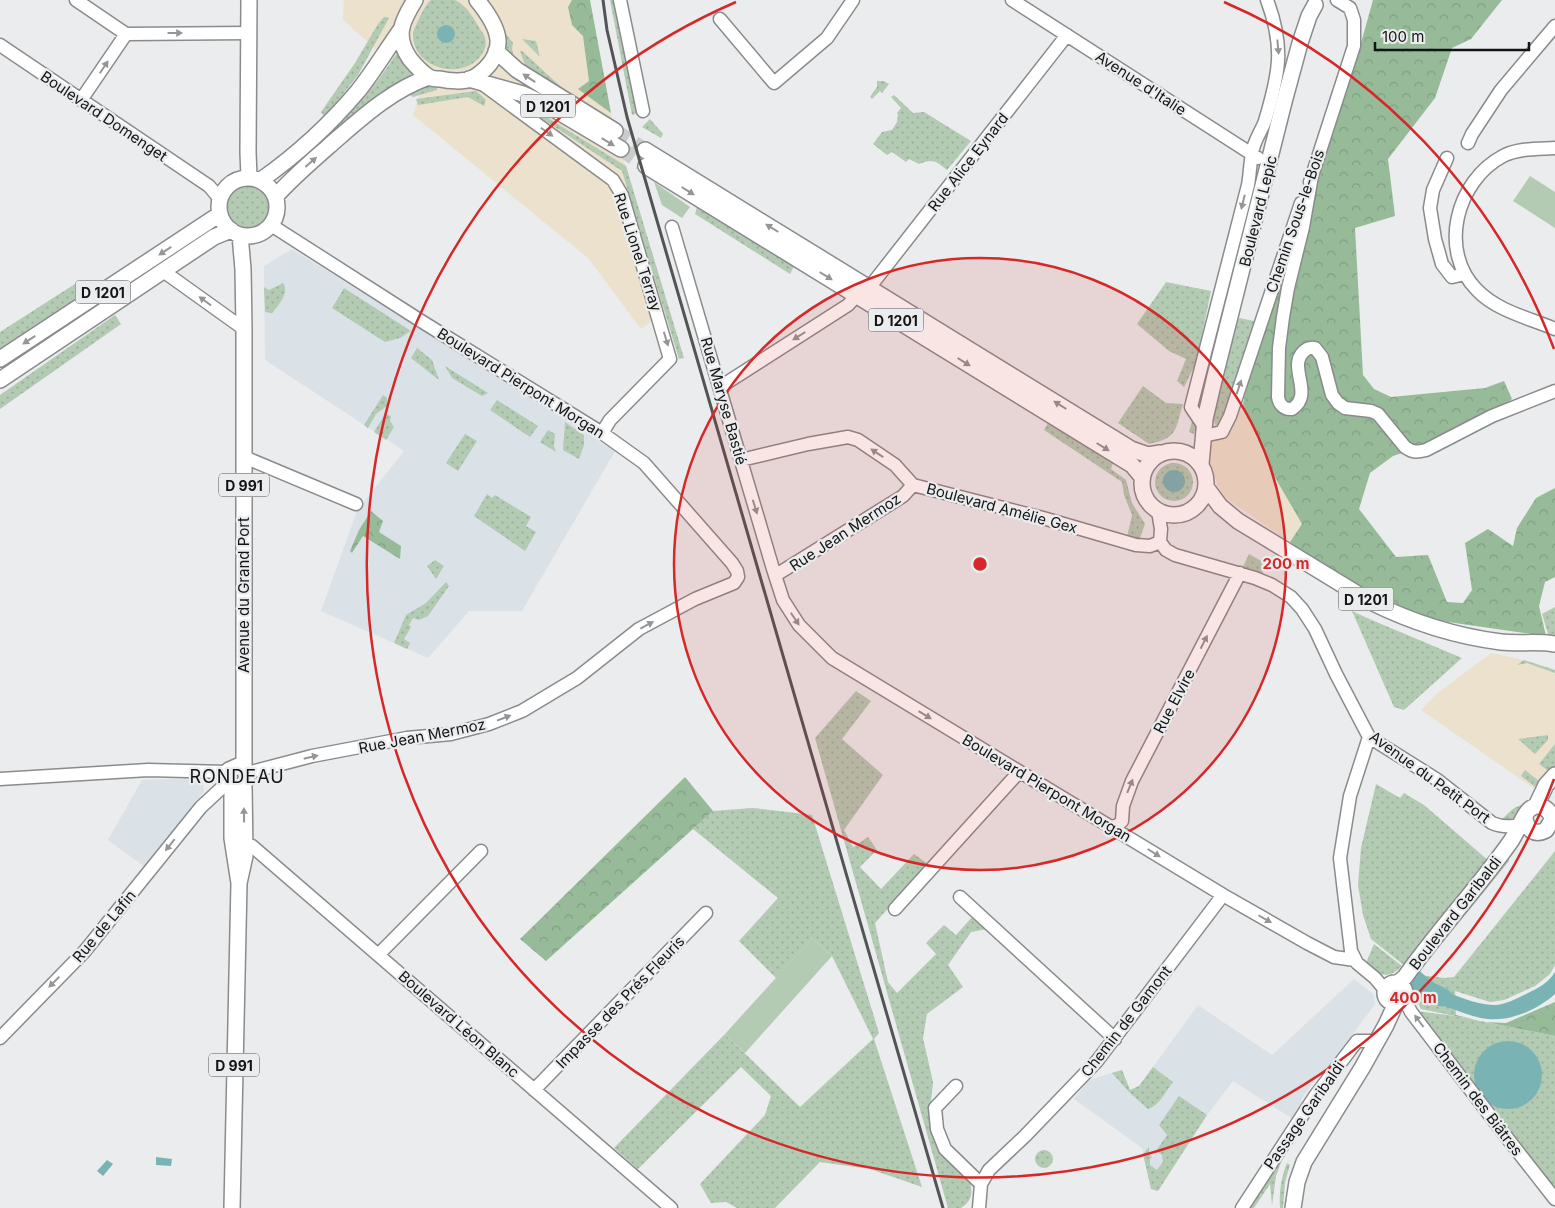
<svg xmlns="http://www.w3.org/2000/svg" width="1555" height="1208" font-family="Inter,sans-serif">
<defs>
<pattern id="grass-dots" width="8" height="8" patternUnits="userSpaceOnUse" patternTransform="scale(1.25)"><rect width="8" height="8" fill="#b3cab3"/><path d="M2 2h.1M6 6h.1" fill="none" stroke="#99ad99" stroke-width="1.8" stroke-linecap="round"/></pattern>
<pattern id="forest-crowns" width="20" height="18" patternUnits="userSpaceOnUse" patternTransform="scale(1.25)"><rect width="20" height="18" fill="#97ba99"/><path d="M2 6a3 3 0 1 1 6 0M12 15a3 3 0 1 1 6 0" fill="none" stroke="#819f83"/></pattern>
</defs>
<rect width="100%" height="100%" fill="#eaeced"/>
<!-- commercial -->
<path fill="#ebe1cc" d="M344,0h245l14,86 63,225 -25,18 -53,-71 -175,-143 8,-26 -78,-69z
M1243,404l30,70 30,51 -13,17 -69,-47 -15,-44z
M1491,653l29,6 35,12v98l-19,21 -115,-80 17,-17z"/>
<!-- built -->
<path fill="#dae2e8" d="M292,249l323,202 -93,160h-53l-41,47 -107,-47 36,-100 47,-60 -139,-91 -1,-94z
M202,778l2,13 -59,76 -37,-27 34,-60z
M1354,979l19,15 2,10 -54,73 -5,1 -15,22 1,5 -9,14 -60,-38 -35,46 -40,64 -7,-2 -9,-41 -68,-49 15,-19 33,-10 8,20 9,-4 59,-81 74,50z"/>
<!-- grass -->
<path fill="url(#grass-dots)" d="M431,0h24c13,6 20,21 27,32 5,7 5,15 0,22 -18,28 -70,15 -69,-20 1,-7 5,-12 7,-18 4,-6 6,-12 11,-16z
M610,0h7l23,113 -8,2z
M384,17l5,1 -31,57 -33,42 -4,-5 34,-49 23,-39z
M502,29l11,14 -1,6 2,10 -7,-10z
M522,39l14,2 4,16z
M520,51h2l50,46 -1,1 -46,-33z
M397,53l12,18 5,4 -87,64 -1,-1c27,-26 50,-53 71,-85z
M877,81h7l5,3 -7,9 -2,-2 -8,8 -2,-2 7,-10z
M423,86l14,2v2l-24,7 -5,-3z
M476,91l10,9 -2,6 -16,-9 -50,8 -2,-6z
M894,95l19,18 11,-1 47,29 -24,29c-11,-9 -14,-12 -28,-6l-10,-5 -3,3 -14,-10 -5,3 -14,-11 9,-12 10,-2 5,-8 1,-7 -1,-2 4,-5 -10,-11z
M523,106l7,1 96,59 58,192 -5,1 -57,-188z
M650,119l13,15 -2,4 -19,-11z
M227 207a21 21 0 1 1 42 0a21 21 0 1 1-42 0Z
M698,204l97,60 -5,10 -95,-60z
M78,282l18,8 -96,64v-22z
M1166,282l45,9 -15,72 -12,24 -7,-6 9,-22 -17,-8 -32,-27z
M283,283c7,10 -5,22 -11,30l-7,-1 -1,-25 5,3z
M344,288l67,43 -11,7 -15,4 -53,-34z
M115,315l6,9 -121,85v-14z
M1239,318l15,3 -33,100 -5,5 -3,-6 6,-29z
M1216,337l4,1 -26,96 -5,-2z
M417,348l15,12 7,20 -28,-22z
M445,366l43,27 -6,3 -30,-18z
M1143,386l23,17 17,1c-8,26 -5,34 -34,40l-31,-21z
M383,395l4,3v8l-11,8 -8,14 -4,-3z
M497,400l41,26 -8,11 -40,-27z
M385,414l6,2 -1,5 4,6 -8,13 -12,-8z
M1049,421l64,42 -2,6 15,11 6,23 13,21 -6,17 -12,-4 5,-22 -8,-20 -2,-13 -78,-52z
M565,422l19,13v10l-5,14 -16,-9z
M548,430l7,4 -1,12 2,6 -16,-10z
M465,434l12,7 -19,30 -12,-8z
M1155 482a19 19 0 1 1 38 0a19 19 0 1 1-38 0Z
M487,494l5,4 3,-3 36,22 -5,9 10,6 -11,19 -51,-35z
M1249,554l14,8 -2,4 4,3 -3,4 -19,-6z
M435,560l9,6 -8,13 -9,-13z
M446,582l3,4 -21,30 -9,4 -6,-2 -4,7 2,2 -7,12 6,4 -3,6 -13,-6 12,-28 20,-12z
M1555,607v31l-6,-1 -7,-23z
M1352,611l15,7 95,40 -58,52 -10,-3z
M1524,660l31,10v3l-28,-10 -10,2z
M856,691l15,10 -29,38 41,36 -39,55 9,17 15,-10 9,13 -17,17 21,22 33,-35 14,10 -53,59 13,59 9,11 39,-39 -10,-11 18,-18 12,10 17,-19 14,13 -16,3 -23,33 15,22 -36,27 -4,24 10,44 -3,28 39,69c4,13 4,21 -8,29h-13l-133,-470z
M1548,735v5l-13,14 -17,-15z
M1555,744v24l-4,5 -12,-9z
M1525,770l14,11 -4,6 -14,-11z
M1376,784l24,14 4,-5 20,12 65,56 -84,105 -34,-27 -8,-24 -5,-30 3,-37z
M1526,803c-7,9 -11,20 -23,15l11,-10z
M753,808l59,7 67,218 -5,6 48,148 -52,-18 -50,-7 -45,46h-38l-11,-6 -15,1 -11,-19 65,-69 6,-19 -30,-29 -103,102 -24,-21 111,-114 75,73 73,-68 -41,-83 -20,-18 -36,40 -37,-37 39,-43 -85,-69 20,-18z
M1555,851v114l-5,9 -15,12 -31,14 -14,2 -35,-11 1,24 -35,-6 -7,-14 -1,-14 5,-6 27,3 9,-1z
M1509,859v2l-78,96h-2z
M1374,944l28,22c-14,14 -24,10 -36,-3z
M1416,1011l39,5 100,20v158z
M1153,1067l20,15c-7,9 -14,24 -25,27l-19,-17 -17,-19 10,-3 8,20 9,-4z
M1179,1096l28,19 -49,76 -7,-2 -8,-35 6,-7v7l3,3 -2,2v6l7,5 6,-8 -1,-7 -6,-4 11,-16 -8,-10z
M1035 1159a9 9 0 1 1 18 0a9 9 0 1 1-18 0Z
M1280,1155l3,2 -7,19 -4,29 -2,-21 -16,24h-7z
M1287,1163l3,2 -5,17 -2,26h-3c-1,-16 1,-30 7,-45z"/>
<!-- forest -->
<path fill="url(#forest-crowns)" d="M572,0h18l21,113 -33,-24 11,-8 -6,-45 -11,-11 -4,-18z
M1373,0h129l-31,39 -19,9 -17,50 -47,61 7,57 -40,12 8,147 11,14 17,8 94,-9 19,-7 8,18 -23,19 -53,24 -43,14 -23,17 -11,36 37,48 32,-2 19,47 16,1 9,-13 -7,-47 23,-14 25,17 4,-18 19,-30 19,-10v89l-10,5 -6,24 7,30 -112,-16 -49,-18 -49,-24 -46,-36 12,-18 -29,-50 -30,-70 10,-50 62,-164 41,-129z
M371,511l12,10 -4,11 22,14 -1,13 -37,-23 -11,17 -2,-2 9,-21z
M685,777l28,34 -167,150 -26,-22z
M1555,1002v34l-134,-27 35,6 28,7 22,1z"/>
<!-- garden -->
<path fill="#b3cab3" d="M1530,176l25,16v36l-42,-27z
M654,182l36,25 -8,11 -20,-13z
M812,938l20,18 -87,97 -20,-19z"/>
<!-- water -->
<path fill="#79b3b4" d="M437 34a9 9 0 1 1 18 0a9 9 0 1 1-18 0Z
M1163 481a11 11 0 1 1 22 0a11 11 0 1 1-22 0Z
M1555,972v22c-18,16 -43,27 -67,25 -13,-1 -26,-7 -38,-11 -11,-4 -25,-9 -35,-16l8,-12c19,10 52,26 73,25 11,-1 22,-7 32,-12 11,-5 21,-11 27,-21z
M1474 1075a34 34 0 1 1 68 0a34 34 0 1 1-68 0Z
M156,1157l16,2 -1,7 -15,-1z
M107,1160l6,4 -10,12 -6,-5z"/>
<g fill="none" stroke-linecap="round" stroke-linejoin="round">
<!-- river -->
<path stroke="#79b3b4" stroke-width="19" d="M1412,977l15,13 15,7"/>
<!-- major-tunnel -->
<path stroke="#cacccc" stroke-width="15" stroke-dasharray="15 8" stroke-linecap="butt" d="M615,131l30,19
M621,149l25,17"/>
<!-- minor casing -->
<g stroke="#8a8b8c" stroke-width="15">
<path id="minor" d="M76,0l50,34 123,-1
M620,0l23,111
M1012,0l246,158
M720,19l54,64 53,-45 26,-38
M0,45l209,141 11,13
M481,83l132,97 9,15 48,164 -60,61 -8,13
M81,100l45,-66
M1468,143l4,-9 29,-44 54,-64
M1555,148c-17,1 -37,0 -52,8 -47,25 -65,95 -26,134 20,21 52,28 78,39
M1447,158l-14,32 -3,18 5,31 7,25 10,13 13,-3
M1312,176l-9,51 -15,61 -5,29 -4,31 -1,49c1,7 6,13 14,12 17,-11 6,-28 6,-44 0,-10 8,-19 17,-17l7,9 10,38 6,8 7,5 26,3 7,3 27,33c8,6 13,5 21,3l66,-34 63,-25
M1310,182l44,-136v-26l-4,-12 -13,-8
M672,227l101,342 10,31 16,25 33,33 391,237 84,48 27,14 21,3
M163,271l81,58
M869,288l198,-253
M720,387l128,-82 9,-10
M1203,425l-12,-18 57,-222c2,-11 2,-21 4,-31 1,-12 9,-22 13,-33 14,-47 20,-73 2,-121
M1203,436l19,-4 8,-16 71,-213
M244,457l112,47
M741,460l67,-16 40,-7 10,3 37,25 18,20 130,33 93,27 14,1 10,-4
M1158,511l3,18 -1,13
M1160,542l6,8 9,5 80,23 17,7 19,12 11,12 13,20 21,45 33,63 67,42 56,44c9,4 19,4 29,2
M776,575l127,-79 10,-11
M1369,737l-19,59 -10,62 11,93 6,12 18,15 10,12
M247,773l65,-17 95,-18 44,-4 38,-10 33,-13 55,-33 62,-49 56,-30 39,-16 4,-6 -1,-6 -5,-8 -88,-100 -42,-30 -181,-112 -150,-96
M0,779l148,-9 79,2
M1111,827l7,-2 4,-4 1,-15 9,-25 108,-208
M244,846h8l419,362
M960,897l155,142
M895,909l124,-137
M378,955l103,-104
M1404,998l7,14 97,127 47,60
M0,1038l84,-86 117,-145 27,-25
M956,1086l-21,22 2,21 8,20 36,35
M534,1090l172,-177
M979,1208l2,-24 8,-14 36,-34 72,-75 126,-166
M1242,1208l73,-112 42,-55h20"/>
</g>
<!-- major casing -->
<g stroke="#8a8b8c" stroke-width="18">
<path id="major" d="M249,0l-1,152 1,25
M415,0c-13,21 -21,36 -5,59 5,6 12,14 19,18 3,2 8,2 11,2 9,2 23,3 31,0 14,-7 28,-22 27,-39 -1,-14 -12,-29 -21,-40
M496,51l21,19 98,61
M469,79l54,15 24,11 74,44
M645,150l486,299 17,6 12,-2
M646,166l486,299 10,12
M219 207a29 29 0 1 1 58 0a29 29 0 1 1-58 0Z
M261,180c34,-24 70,-57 97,-89 16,-20 29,-42 44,-63
M276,196c16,-18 35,-34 53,-50 30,-26 62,-56 100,-69
M240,235l3,34 1,60v440
M0,359l220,-145
M0,380l163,-109 51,-34 17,-7
M1142 483a32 32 0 1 1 64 0a32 32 0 1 1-64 0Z
M1201,464l4,-45 10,-43 69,-274 16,-59 9,-27 6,-11
M1206,487l14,19 18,15 131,80c42,21 85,35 132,41 18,2 36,-1 54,2
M1536,806l10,-21 9,-10
M1385 993a10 10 0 1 1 20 0a10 10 0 1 1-20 0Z
M1398,983l7,-6c33,-47 73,-89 106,-136 5,-7 14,-29 19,-32 10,-8 21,1 22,11l-6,10c-11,6 -20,0 -21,-13
M232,1208l7,-325 -7,-45v-52c-6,-4 -7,-10 -3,-16l9,-4 6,3 3,7 -3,9 1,71 -6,27
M1293,1208l4,-26 7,-20 58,-94 24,-43 10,-22"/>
</g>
<!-- minor -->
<use href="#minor" stroke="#fff" stroke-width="12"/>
<!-- major -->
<use href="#major" stroke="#fff" stroke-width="15"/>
<!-- rail -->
<path stroke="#535455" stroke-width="3" d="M603,0l4,30 20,87 316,1091"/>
</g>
<!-- one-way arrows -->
<defs><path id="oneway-solid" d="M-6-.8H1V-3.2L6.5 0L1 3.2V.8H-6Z" transform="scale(1.25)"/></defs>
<g fill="#959595">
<use href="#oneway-solid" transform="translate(175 33)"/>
<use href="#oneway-solid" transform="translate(1278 47) rotate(85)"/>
<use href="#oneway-solid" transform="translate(104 67) rotate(-56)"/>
<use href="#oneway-solid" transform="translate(529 78) rotate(-147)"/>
<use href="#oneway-solid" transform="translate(547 132) rotate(35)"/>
<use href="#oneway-solid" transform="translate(608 142) rotate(31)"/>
<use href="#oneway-solid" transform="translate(311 162) rotate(-41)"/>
<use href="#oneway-solid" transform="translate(688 191) rotate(32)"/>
<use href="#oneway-solid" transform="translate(1243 202) rotate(104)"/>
<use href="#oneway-solid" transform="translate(772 228) rotate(-148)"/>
<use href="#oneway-solid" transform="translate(165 251) rotate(147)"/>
<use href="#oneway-solid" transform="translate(826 276) rotate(32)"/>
<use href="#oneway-solid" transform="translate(205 301) rotate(-144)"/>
<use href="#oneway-solid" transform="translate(799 336) rotate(148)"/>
<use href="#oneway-solid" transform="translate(666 339) rotate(73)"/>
<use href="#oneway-solid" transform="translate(29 340) rotate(147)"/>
<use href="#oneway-solid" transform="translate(964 362) rotate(32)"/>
<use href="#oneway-solid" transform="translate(1239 387) rotate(-72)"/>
<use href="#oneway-solid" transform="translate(1060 405) rotate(-148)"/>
<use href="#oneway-solid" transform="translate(1103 447) rotate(32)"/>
<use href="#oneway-solid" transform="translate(877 453) rotate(-147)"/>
<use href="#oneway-solid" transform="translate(755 507) rotate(73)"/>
<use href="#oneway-solid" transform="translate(795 619) rotate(56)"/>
<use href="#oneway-solid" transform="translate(647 625) rotate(-28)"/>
<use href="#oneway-solid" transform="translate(1204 642) rotate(-63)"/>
<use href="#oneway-solid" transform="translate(925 715) rotate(31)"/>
<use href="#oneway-solid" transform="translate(504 718) rotate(-21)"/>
<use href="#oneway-solid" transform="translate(311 757) rotate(-13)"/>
<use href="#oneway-solid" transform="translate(1130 786) rotate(-68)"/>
<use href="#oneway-solid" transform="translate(244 815) rotate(-91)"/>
<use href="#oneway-solid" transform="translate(170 845) rotate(129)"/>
<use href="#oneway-solid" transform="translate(1154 853) rotate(32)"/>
<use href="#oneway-solid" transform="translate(1265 919) rotate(30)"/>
<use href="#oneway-solid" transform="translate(54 982) rotate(135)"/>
<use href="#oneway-solid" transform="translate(1419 1021) rotate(-127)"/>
</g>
<!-- distance rings -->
<circle cx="980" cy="564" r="306" fill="#d62828" fill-opacity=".12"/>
<g fill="none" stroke="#d62828" stroke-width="2.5">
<circle cx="980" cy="564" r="306"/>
<path d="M1554 779A613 613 0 1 1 736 2M1224 2A613 613 0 0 1 1554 349"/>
</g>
<g text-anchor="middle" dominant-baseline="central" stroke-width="4.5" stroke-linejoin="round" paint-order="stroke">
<!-- shield labels -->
<g fill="#eaeced" stroke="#545555" stroke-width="1">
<rect x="520.5" y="94.5" width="55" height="23" rx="4"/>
<rect x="75.5" y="280.5" width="55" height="23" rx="4"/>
<rect x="868.5" y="308.5" width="55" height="23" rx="4"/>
<rect x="219" y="473.5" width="50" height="23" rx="4"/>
<rect x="1338.5" y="587.5" width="55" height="23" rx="4"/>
<rect x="209" y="1053.5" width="50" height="23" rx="4"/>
</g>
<g font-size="14" font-weight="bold" fill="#131414">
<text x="548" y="106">D 1201</text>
<text x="103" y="292">D 1201</text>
<text x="896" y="320">D 1201</text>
<text x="244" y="485">D 991</text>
<text x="1366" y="599">D 1201</text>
<text x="234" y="1065">D 991</text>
</g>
<!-- street labels -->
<g font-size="15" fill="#131414" stroke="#eaeced">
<text transform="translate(1141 83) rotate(33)">Avenue d'Italie</text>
<text transform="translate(104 116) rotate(34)">Boulevard Domenget</text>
<text transform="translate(968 162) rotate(-52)">Rue Alice Eynard</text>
<text transform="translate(1258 211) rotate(-76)">Boulevard Lepic</text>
<text transform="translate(1295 221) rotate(-71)">Chemin Sous-le-Bois</text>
<text transform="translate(638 252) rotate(72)">Rue Lionel Terray</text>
<text transform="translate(521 383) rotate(32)">Boulevard Pierpont Morgan</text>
<text transform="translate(724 401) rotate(74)">Rue Maryse Bastié</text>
<text transform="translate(1002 508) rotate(15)">Boulevard Amélie Gex</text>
<text transform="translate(845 532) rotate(-33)">Rue Jean Mermoz</text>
<text transform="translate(243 595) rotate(-90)">Avenue du Grand Port</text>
<text transform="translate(1174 701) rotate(-62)">Rue Elvire</text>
<text transform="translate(422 736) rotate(-11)">Rue Jean Mermoz</text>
<text transform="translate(1430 777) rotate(36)">Avenue du Petit Port</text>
<text transform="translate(1047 788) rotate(31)">Boulevard Pierpont Morgan</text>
<text transform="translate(1455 913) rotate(-52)">Boulevard Garibaldi</text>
<text transform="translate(104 926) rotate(-50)">Rue de Lafin</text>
<text transform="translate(620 1002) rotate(-46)">Impasse des Prés Fleuris</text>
<text transform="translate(1126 1021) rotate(-52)">Chemin de Gamont</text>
<text transform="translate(459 1024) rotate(41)">Boulevard Léon Blanc</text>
<text transform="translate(1478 1099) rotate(53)">Chemin des Biâtres</text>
<text transform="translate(1304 1115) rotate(-55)">Passage Garibaldi</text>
</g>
<!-- quarter labels -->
<g font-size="18" letter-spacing="1" fill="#131414" stroke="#eaeced">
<text x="237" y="776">RONDEAU</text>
</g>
</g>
<circle cx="980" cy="564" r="8" fill="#d62828" stroke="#eaeced" stroke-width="2.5"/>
<g font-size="15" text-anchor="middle" font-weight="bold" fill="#d62828" stroke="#eaeced" stroke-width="4.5" stroke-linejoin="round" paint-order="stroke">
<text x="1286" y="569">200 m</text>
<text x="1413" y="1003">400 m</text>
</g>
<!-- scale -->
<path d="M1375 42v8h154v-8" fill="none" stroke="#131414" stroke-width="2.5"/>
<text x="1382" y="42" font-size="15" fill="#131414" stroke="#eaeced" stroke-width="4" paint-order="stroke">100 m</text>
</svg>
